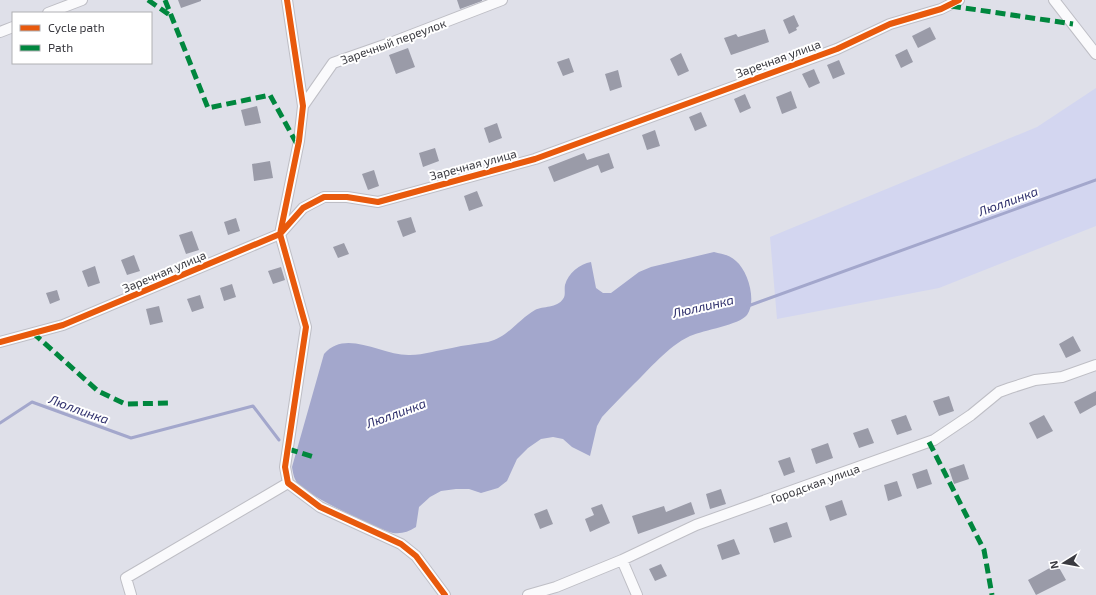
<svg xmlns="http://www.w3.org/2000/svg" width="1096" height="595" font-family="'Exo 2',sans-serif">
<rect width="100%" height="100%" fill="#dfe0e9"/>
<!-- green -->
<path fill="#d3d6f0" d="M1096,88v138l-157,62 -162,31 -7,-82 267,-110z"/>
<!-- water -->
<path fill="#a3a7cc" d="M714,252c8,2 16,3 22,9 12,10 21,40 11,54 -8,10 -43,15 -57,21 -23,11 -40,33 -58,50 -10,10 -20,20 -30,31l-5,9 -7,30 -18,-9 -9,-8 -10,-2 -12,2 -13,9 -11,11 -10,22 -9,7 -17,5 -12,-4h-13l-15,2 -11,6 -11,10 -3,20c-8,5 -14,7 -23,6 -14,-3 -83,-37 -93,-47 -6,-5 -7,-13 -8,-19l32,-113c22,-26 58,2 86,1 14,0 28,-5 42,-7 12,-3 24,-4 36,-6 19,-4 31,-23 47,-32 8,-4 22,-2 28,-11 3,-4 1,-9 2,-14 3,-12 15,-21 26,-23l5,26 7,5h8l28,-21 12,-5z"/>
<g fill="none" stroke-linecap="round" stroke-linejoin="round">
<!-- stream -->
<path stroke="#a3a7cc" stroke-width="3" d="M748,306l348,-126
M0,423l32,-21 99,36 122,-32 26,34"/>
</g>
<!-- building -->
<path fill="#9a9ba8" d="M178,0h23v1l-20,7z
M457,0h25v1l-22,8z
M794,15l5,11 -3,2 1,2 -8,4 -6,-14z
M930,27l6,12 -18,9 -6,-12z
M765,29l4,13 -38,13 -7,-17 12,-4 2,3z
M408,48l7,19 -19,7 -7,-19z
M907,49l6,13 -12,6 -6,-13z
M681,53l8,18 -11,5 -8,-17z
M569,58l5,14 -11,4 -6,-14z
M839,60l6,14 -12,5 -6,-14z
M814,69l6,14 -11,5 -7,-14z
M618,70l4,17 -12,4 -5,-17z
M791,91l6,17 -15,6 -6,-17z
M745,94l6,14 -11,5 -6,-14z
M257,106l4,17 -16,3 -4,-16z
M701,112l6,14 -12,5 -6,-14z
M497,123l5,15 -13,5 -5,-15z
M655,130l5,16 -13,4 -5,-15z
M435,148l4,13 -16,6 -4,-14z
M584,153l3,7 22,-7 5,15 -13,5 -3,-8 -44,17 -6,-15z
M270,161l3,17 -19,3 -2,-17z
M374,170l5,16 -11,4 -6,-16z
M477,191l6,15 -14,5 -5,-15z
M411,217l5,15 -13,5 -6,-16z
M236,218l4,13 -12,4 -4,-13z
M192,231l7,19 -13,4 -7,-19z
M344,243l5,11 -11,4 -5,-11z
M134,255l6,16 -13,4 -6,-15z
M95,266l5,17 -12,4 -6,-16z
M281,267l4,13 -12,4 -5,-13z
M232,284l4,13 -12,4 -4,-13z
M57,290l3,10 -10,4 -4,-11z
M200,295l4,13 -12,4 -5,-13z
M159,306l4,16 -13,3 -4,-16z
M1073,336l8,15 -15,7 -7,-14z
M1096,391v14l-16,9 -6,-12z
M949,396l5,15 -15,5 -6,-15z
M906,415l6,15 -15,5 -6,-15z
M1044,415l9,16 -16,8 -8,-16z
M868,428l6,15 -15,5 -6,-15z
M828,443l5,15 -17,6 -5,-15z
M790,457l5,15 -11,4 -6,-15z
M964,464l5,15 -15,5 -5,-15z
M927,469l5,15 -15,5 -5,-15z
M897,481l5,15 -14,5 -4,-16z
M721,489l5,15 -16,5 -4,-15z
M842,500l5,15 -17,6 -5,-15z
M691,502l4,12 -57,20 -6,-18 32,-10 2,6z
M602,504l8,19 -20,9 -5,-13 9,-4 -3,-7z
M547,509l6,15 -13,5 -6,-15z
M787,522l5,15 -18,6 -5,-15z
M734,539l6,15 -18,6 -5,-15z
M661,564l6,12 -12,5 -6,-12z
M1057,564l9,16 -30,15 -8,-15z"/>
<g fill="none" stroke-linecap="round" stroke-linejoin="round">
<!-- minor casing -->
<g stroke="#bebec5" stroke-width="12">
<path id="minor" d="M287,0l16,106 -4,35 -19,93 26,93 -21,140 3,16 32,24 81,37 15,12 29,39
M1054,0l42,54
M48,13l34,-13
M0,32l13,-5
M303,106l30,-43 60,-21 109,-42
M0,342l63,-17 217,-91 23,-26 21,-11h23l31,5 157,-43 302,-110 53,-25 51,-15 18,-9
M622,560l15,35
M131,595l-5,-17 162,-95
M528,595l28,-8 66,-27 74,-35 238,-85 37,-25 28,-23 11,-4 25,-8 27,-3 34,-12"/>
</g>
<!-- minor -->
<use href="#minor" stroke="#fafafc" stroke-width="10"/>
<!-- quiet -->
<path stroke="#00873e" stroke-width="5" stroke-dasharray="10 5" stroke-linecap="butt" d="M148,0l23,16
M165,0l43,108 62,-13 28,51
M951,6l122,18
M33,333l65,58 27,13 46,-1
M929,442l55,108 8,45
M288,449l26,8"/>
<!-- cycleway casing -->
<g stroke="#fff" stroke-width="8">
<path id="cycleway" d="M287,0l16,106 -4,35 -19,93 26,93 -21,140 3,16 32,24 81,37 15,12 29,39
M0,342l63,-17 217,-91 23,-26 21,-11h23l31,5 157,-43 302,-110 53,-25 51,-15 18,-9"/>
</g>
<!-- cycleway -->
<use href="#cycleway" stroke="#e8590c" stroke-width="6"/>
</g>
<g text-anchor="middle" dominant-baseline="central" stroke-width="4" stroke-linejoin="round" paint-order="stroke">
<!-- street labels -->
<g font-size="12" fill="#3a3a40" stroke="#fff">
<text transform="translate(393 41) rotate(-20)">Заречный переулок</text>
<text transform="translate(778 58) rotate(-20)">Заречная улица</text>
<text transform="translate(473 164) rotate(-15)">Заречная улица</text>
<text transform="translate(164 271) rotate(-23)">Заречная улица</text>
<text transform="translate(815 483) rotate(-20)">Городская улица</text>
</g>
<!-- water labels -->
<g font-size="13" font-style="italic" fill="#31326e" stroke="#fff">
<text transform="translate(1008 201) rotate(-20)">Люллинка</text>
<text transform="translate(703 306) rotate(-13)">Люллинка</text>
<text transform="translate(79 409) rotate(20)">Люллинка</text>
<text transform="translate(396 413) rotate(-20)">Люллинка</text>
</g>
</g>
<!-- legend -->
<rect x="12" y="12" width="140" height="52" fill="#ffffff" stroke="#b0b0b3"/>
<rect x="20" y="25" width="20" height="6" fill="#e8590c" stroke="#b0b0b3"/>
<text x="48" y="32" font-size="12" fill="#3a3a40">Cycle path</text>
<rect x="20" y="45" width="20" height="6" fill="#00873e" stroke="#b0b0b3"/>
<text x="48" y="52" font-size="12" fill="#3a3a40">Path</text>
<!-- north arrow -->
<g transform="translate(1064 563) rotate(259)" stroke="#ffffff" stroke-width="3" paint-order="stroke">
<path d="M0-3L7 15L0 10L-7 15Z" fill="#3a3a40"/>
<text y="-6" font-size="11" font-weight="bold" text-anchor="middle" fill="#3a3a40">N</text>
</g>
</svg>
